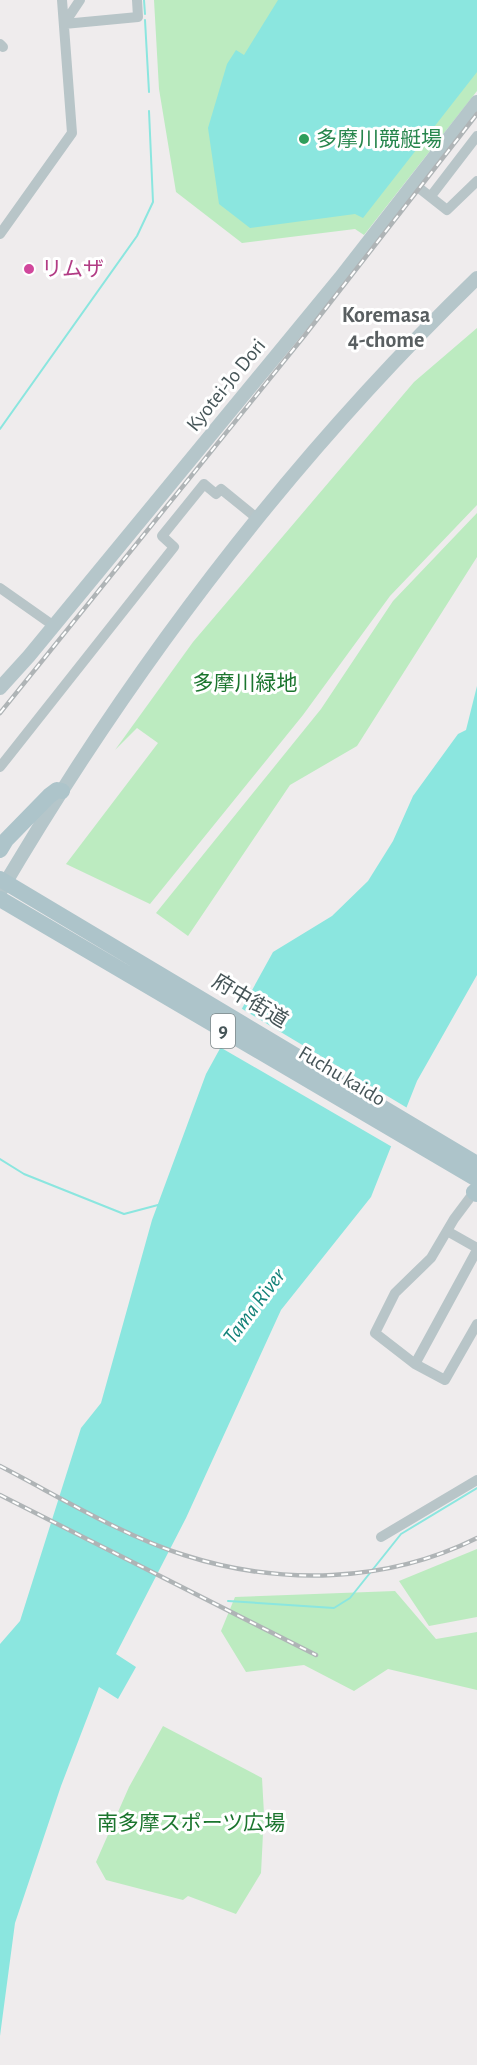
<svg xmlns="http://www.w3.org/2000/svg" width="477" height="2065" font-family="'Alegreya Sans','Noto Sans JP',sans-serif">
<rect width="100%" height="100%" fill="#efeced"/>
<!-- green -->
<path fill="#bcebc0" d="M154,0h323v91l-113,144 -9,-6 -113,14 -66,-51 -17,-103z
M477,328v177l-87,91 -87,119 -153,189 -84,-40 92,-121 -21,-15 -22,22 78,-108 221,-260z
M477,513v44l-120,189 -67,39 -102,151 -32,-23 165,-204 72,-108z
M477,1549v68l-48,9 -30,-45z
M395,1591l41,48 41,-7v58l-89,-21 -34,22 -50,-26 -58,7 -25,-41 14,-34z
M163,1726l99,52 2,36 -3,59 -25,41 -48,-18 -5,4 -77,-20 -10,-18 33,-75z"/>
<!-- water -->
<path fill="#8be6df" d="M278,0h199v72l-114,146 -8,-4 -105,14 -31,-24 -11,-76 19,-64 9,-14 8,5z
M477,686v289l-60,106 -46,116 -90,113 -95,208 -70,136 20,13 -18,32 -19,-12 -38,99 -46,137 -15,113v-392l20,-23 61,-193 20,-25 51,-183 54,-146 67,-122 59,-36 36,-35 25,-40 20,-45 45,-62 8,-4z"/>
<!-- pier -->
<path fill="#efeced" d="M239,1007l170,102 -7,17 -172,-102z
M228,1027l172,103 -6,18 -176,-102z"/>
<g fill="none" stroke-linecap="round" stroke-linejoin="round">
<!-- stream -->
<path stroke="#8be6df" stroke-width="2" d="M144,0l1,14
M145,20l4,72
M0,429l137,-193 16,-34 -4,-91
M0,1159l24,15 100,40 34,-9
M228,1601l106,7 16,-10 51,-64 76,-46"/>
<!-- street -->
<path stroke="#b8c5c8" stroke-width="10" d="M64,24l74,-7 -1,-17
M64,24l16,-24
M0,44l3,3
M414,184l33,26 30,-29
M431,196l46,-60
M0,234l72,-101 -10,-133
M0,588l54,38
M0,767l174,-220 -12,-11 42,-52 12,10 5,-5 37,30
M474,1188l-2,7 -18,24 -23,39 -36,35 -20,40 40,31 30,16 32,-56
M447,1231l30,17
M415,1364l62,-114
M381,1537l96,-57"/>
<!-- secondary -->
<path stroke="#b5c6ca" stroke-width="14" d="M0,688l29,-32 311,-378 137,-176
M0,892c131,-223 291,-434 477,-614"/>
<!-- primary -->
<path stroke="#adc4ca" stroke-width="16" d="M0,850l6,-10 43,-44 8,-6 5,1
M0,879l477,285
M0,899l477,280
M474,1192l3,2"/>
<!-- rail casing -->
<g stroke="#afb4b6" stroke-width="4.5">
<path id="rail" d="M0,713l305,-378 172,-221
M0,1466c58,30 123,70 184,89 96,31 203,28 293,-17
M0,1495l316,160"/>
</g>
<!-- rail -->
<use href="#rail" stroke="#fff" stroke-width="2" stroke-dasharray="7" stroke-linecap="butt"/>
</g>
<!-- markers -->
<circle fill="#2e9e5b" stroke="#fff" stroke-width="2" cx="304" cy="139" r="6"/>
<circle fill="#d1479c" stroke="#fff" stroke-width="2" cx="29" cy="269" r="6"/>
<g text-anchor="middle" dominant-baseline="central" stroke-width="6" stroke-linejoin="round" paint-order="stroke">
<!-- shield labels -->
<rect fill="#fff" stroke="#7e888a" stroke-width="1.5" x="211" y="1014" width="24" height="34" rx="4.5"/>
<g font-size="20" font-weight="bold" fill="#465558">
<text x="223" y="1031">9</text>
</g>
<!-- leisure labels -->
<g font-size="21" fill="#27864d" stroke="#fff" text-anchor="start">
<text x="316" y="139">多摩川競艇場</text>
</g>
<!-- hotel labels -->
<g font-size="21" fill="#b23c85" stroke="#fff" text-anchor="start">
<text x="41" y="269">リムザ</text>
</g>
<!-- street labels -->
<g font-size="21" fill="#465558" stroke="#fff">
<text transform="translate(226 385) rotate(-51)">Kyotei-Jo Dori</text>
<text transform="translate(250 1001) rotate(31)">府中街道</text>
<text transform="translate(342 1076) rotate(31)">Fuchu kaido</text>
</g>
<!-- park labels -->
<g font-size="21" fill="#1b752e" stroke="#fff">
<text x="245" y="683">多摩川緑地</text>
<text x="191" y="1823">南多摩スポーツ広場</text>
</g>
<!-- neighbourhood labels -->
<g font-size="22" font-weight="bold" fill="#595f61" stroke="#fff">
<text x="386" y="315">Koremasa<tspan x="386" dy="25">4-chome</tspan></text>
</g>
<!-- water labels -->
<g font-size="22" font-style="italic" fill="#138178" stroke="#fff">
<text transform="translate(254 1306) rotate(-53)">Tama River</text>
</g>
</g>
</svg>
